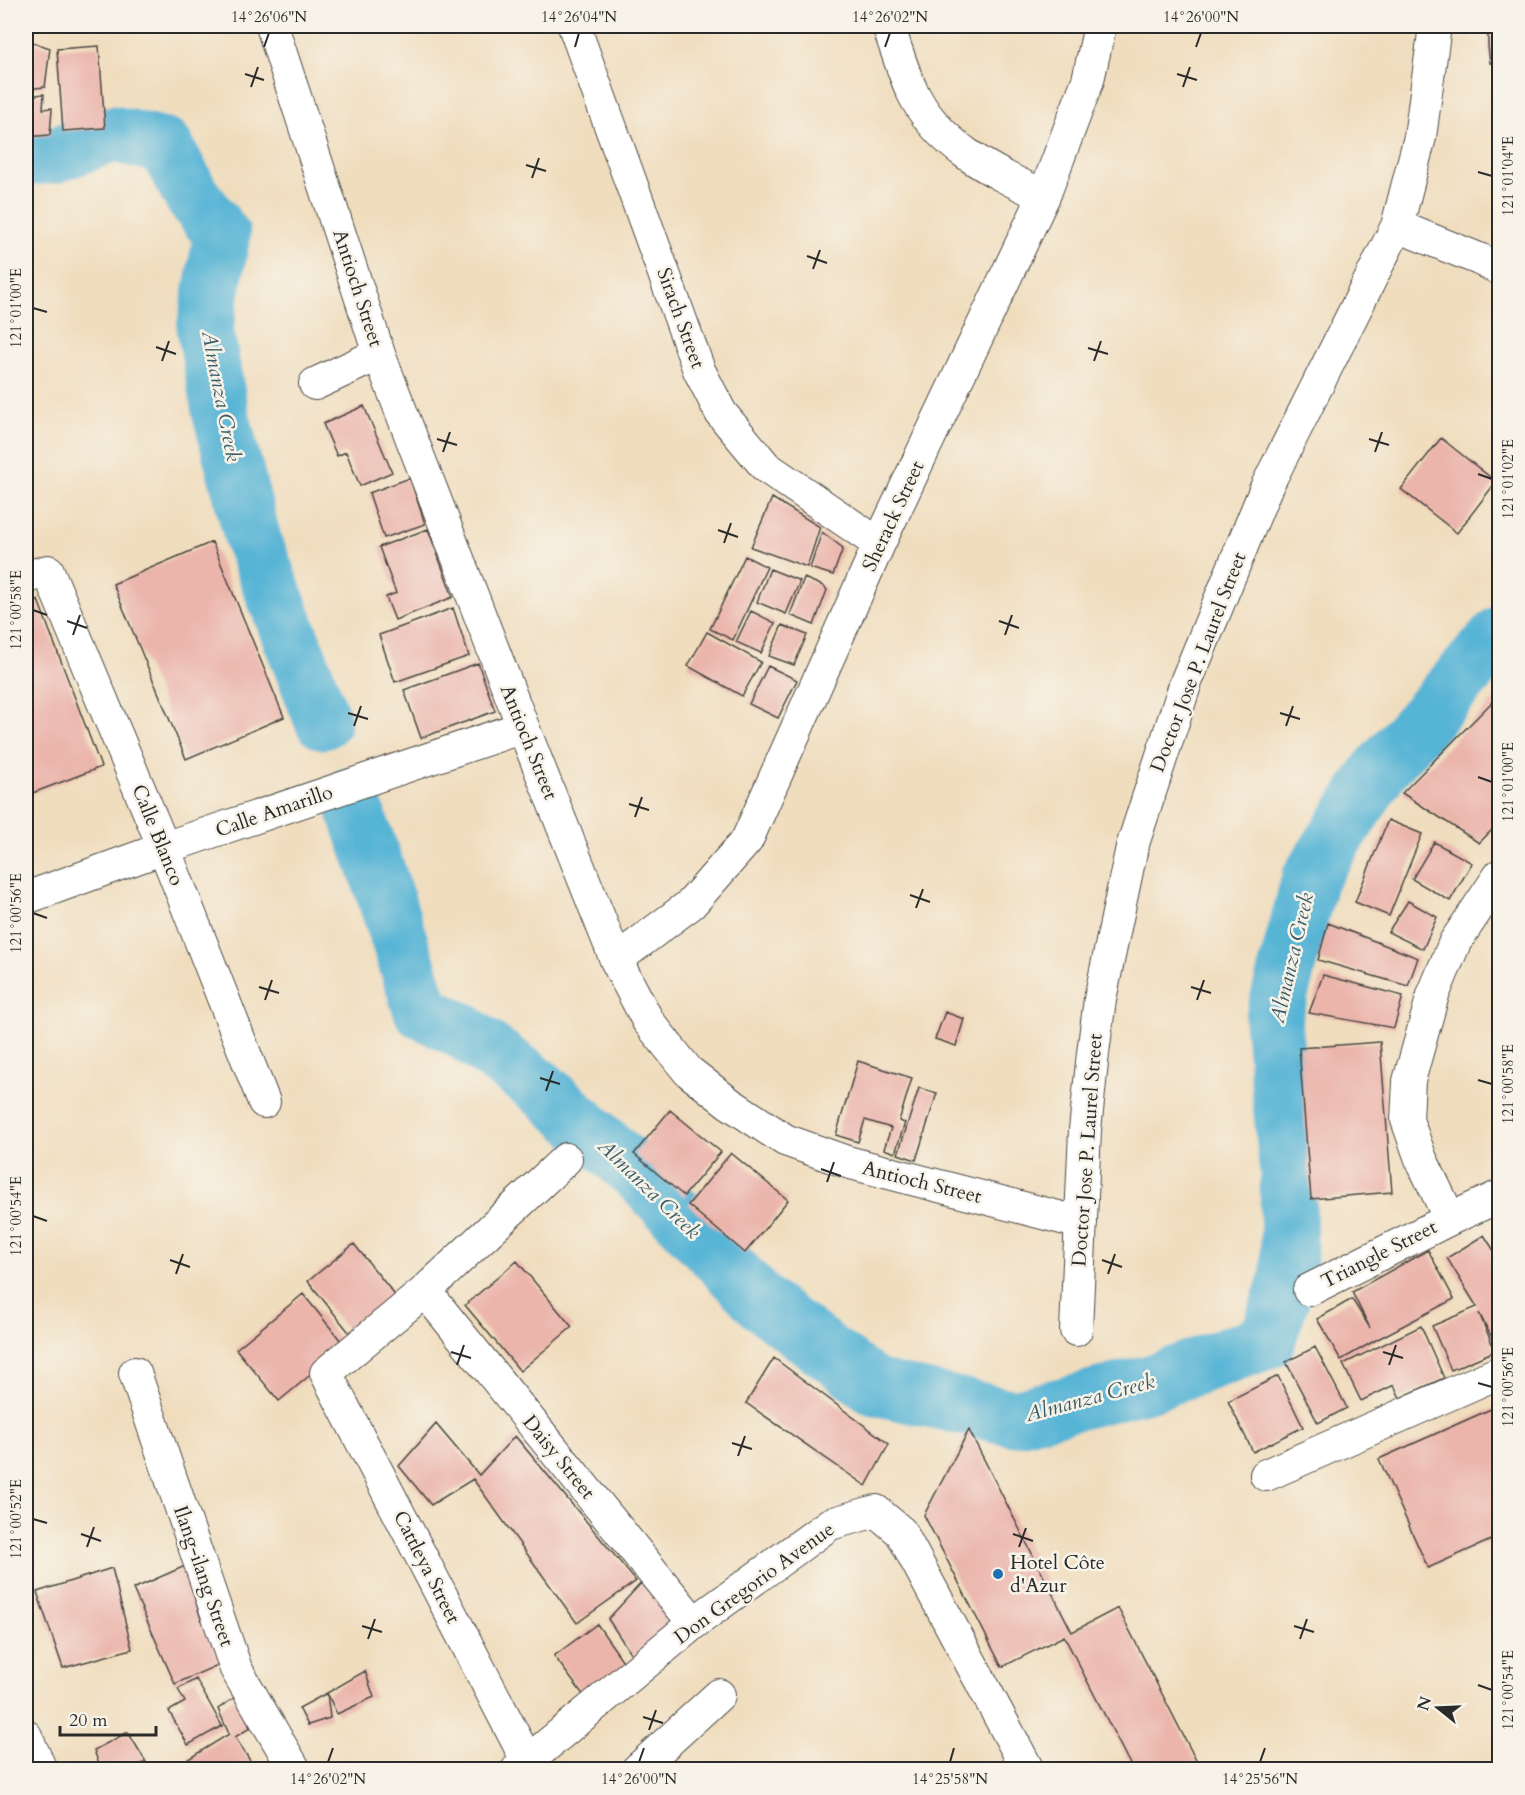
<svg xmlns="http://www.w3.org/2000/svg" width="1525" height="1795" font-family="Cardo,serif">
<rect width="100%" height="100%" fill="#f7f3e8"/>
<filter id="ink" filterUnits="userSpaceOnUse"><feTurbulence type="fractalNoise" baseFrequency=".0167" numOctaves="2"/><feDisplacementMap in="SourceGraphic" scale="12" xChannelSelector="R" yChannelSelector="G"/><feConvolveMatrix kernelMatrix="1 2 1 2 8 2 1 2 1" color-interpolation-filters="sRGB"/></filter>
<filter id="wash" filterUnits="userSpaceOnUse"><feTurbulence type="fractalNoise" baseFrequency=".008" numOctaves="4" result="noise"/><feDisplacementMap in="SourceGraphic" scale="24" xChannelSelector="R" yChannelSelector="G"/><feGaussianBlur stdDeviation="1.35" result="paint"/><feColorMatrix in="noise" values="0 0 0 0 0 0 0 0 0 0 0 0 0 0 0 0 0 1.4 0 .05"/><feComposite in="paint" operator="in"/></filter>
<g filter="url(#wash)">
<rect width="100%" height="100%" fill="#f0ddbe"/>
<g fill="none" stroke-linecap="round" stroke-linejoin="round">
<!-- river -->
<path stroke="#57b4d5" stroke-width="57" d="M26,157l28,-2 59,-21 52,12 27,50 30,39 -17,93 15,83 33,129 70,181
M350,796l25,69 47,146 39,19 79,57 98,87 125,130 112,83 139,31 137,-35 116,-42 22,-67 -1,-99 -15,-154 37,-143 69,-107 121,-137"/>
</g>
<g id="blocks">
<!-- building -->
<path fill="#ebb5ac" d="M1488,26h12v39l-10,-2 -2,-17z
M26,40l24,8 -5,39 -19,2z
M99,46l6,82 -42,3 -6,-82z
M44,94l-1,15 9,-1 -2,27 -24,2v-41z
M364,406l28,66 -32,14 -14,-34 -9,4 -14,-32z
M1441,438l55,44 -39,51 -56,-44z
M410,478l15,46 -41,14 -15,-45z
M772,498l48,29 -13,40 -56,-20z
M428,529l25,68 -58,23 -9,-23 10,-4 -17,-46z
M822,532l21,16 -10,27 -23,-7z
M212,542l72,175 -98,42 -73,-175z
M745,556l22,11 -34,73 -23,-11z
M770,569l30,12 -14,33 -29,-12z
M804,578l19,8 4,4 -13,35 -24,-10z
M38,600l63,167 -71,27 -4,-11v-178z
M453,608l16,48 -74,26 -16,-47z
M751,611l24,12 -14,30 -25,-11z
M782,625l25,10 -13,30 -25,-9z
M707,632l54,30 -19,34 -54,-30z
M478,663l17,48 -74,27 -17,-48z
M768,666l29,14 -19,38 -29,-14z
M1500,694v128l-21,21 -77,-50z
M1388,820l34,14 -33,82 -34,-14z
M1434,842l38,21 -22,38 -38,-22z
M1408,901l29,16 -14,32 -35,-17z
M1328,923l90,35 -10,28 -90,-26z
M1323,975l80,21 -9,32 -85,-15z
M945,1012l19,7 -8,27 -21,-7z
M1380,1042l12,150 -81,7 -12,-151z
M858,1061l54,17 -13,43 6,2 -10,30 -11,-4 7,-21 -26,-8 -7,22 -22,-7z
M919,1088l18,5 -21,67 -18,-6z
M670,1110l51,42 -37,44 -50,-42z
M731,1153l57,47 -43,53 -57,-48z
M1484,1235l16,25v85l-3,2 -18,-34 16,38 -44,19 -19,-44 45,-19 -30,-49z
M354,1244l44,55 -46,37 -44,-55z
M1428,1250l26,49 -78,41 -35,20 -24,-41 35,-20 18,29 -18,-36z
M517,1261l55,66 -52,44 -55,-66z
M303,1294l42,52 -66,55 -43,-52z
M1421,1326l23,52 -44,20 -6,-13 -33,16 -18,-37z
M1315,1347l32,61 -29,15 -32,-61z
M774,1358l115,86 -23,42 -120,-83z
M1278,1376l25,51 -50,25 -25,-51z
M1500,1405v131l-72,32 -49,-109z
M436,1424l43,51 36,-39 121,145 -59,42 -104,-144 -42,26 -32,-39z
M969,1430l103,202 46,-24 83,162h-68l-69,-134 -62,31 -78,-152z
M185,1566l16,53 28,41 -54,24 -42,-95z
M112,1568l20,81 -69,19 -26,-76z
M643,1581l40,37 -50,39 -25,-38z
M597,1624l30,43 -40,33 -33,-44z
M365,1671l9,26 -37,17 -10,-21z
M196,1679l26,47 -34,19 -19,-34 16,-9 -7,-13z
M327,1693l3,25 -22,7 -9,-17z
M238,1695l12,33 -15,9 21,33h-67l-4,-9 44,-27 -11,-25z
M128,1732l18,30 -19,8h-26l-7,-20z"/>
</g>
</g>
<g filter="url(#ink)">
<use href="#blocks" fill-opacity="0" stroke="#494641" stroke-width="1.5"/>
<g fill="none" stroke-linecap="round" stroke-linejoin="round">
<!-- minor casing -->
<g stroke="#494641" stroke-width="34">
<path id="minor" d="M272,26l107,328 144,373 93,233 32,61 40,50 41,32 56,37 62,22 234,61
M574,26l125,344 22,43 45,54 113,77
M888,26c8,21 14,44 24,65 26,55 79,80 132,105
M1397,226l82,33 21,10
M315,384l64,-30
M26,577l22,-6 116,277 100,254
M26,898l138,-50 359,-121
M616,960l75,-56 56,-64 132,-296 165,-348 44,-116 12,-54
M1450,1219l-29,-60 -14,-39 2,-39 24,-86 22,-53 45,-67
M1309,1290l141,-71 50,-23
M425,1291l269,332
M1076,1330l9,-200 8,-77 7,-54 32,-152 54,-165 80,-194 131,-262 23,-89 15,-111
M135,1373l101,296 59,101
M1266,1475l234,-103
M26,1736l15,34
M517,1770l177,-147 136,-99 46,-13 25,21 127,238
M532,1770l-206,-397 99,-82 141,-132
M637,1770l82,-75"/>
</g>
<!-- minor -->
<use href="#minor" stroke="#fff" stroke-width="32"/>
</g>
</g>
<!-- ticks -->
<path fill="none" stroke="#2b2b2b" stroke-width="2" d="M264,47l5,-14M575,47l4,-14M885,47l5,-14M1196,47l5,-14M245,74l19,6M1177,74l20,6M251,87l7,-20M1183,87l7,-20M526,165l20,6M1478,172l14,4M532,178l7,-20M807,256l20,7M813,269l7,-19M33,308l14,4M156,347l20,7M1088,348l20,6M162,361l7,-20M1094,361l7,-20M437,439l20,6M1369,439l20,6M443,452l7,-20M1375,452l7,-20M1478,474l14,5M718,530l20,7M724,543l7,-20M33,610l14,5M67,621l20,7M999,621l20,7M73,635l7,-20M1005,635l7,-20M348,713l20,6M1280,713l20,6M354,726l7,-20M1286,726l7,-20M1478,777l14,5M629,804l20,6M635,817l7,-20M910,895l20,7M916,908l7,-19M33,913l14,5M259,987l20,6M1191,987l20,6M265,1000l7,-20M1197,1000l7,-20M540,1078l20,6M1478,1080l14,4M546,1091l7,-20M821,1169l20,7M827,1182l7,-20M33,1216l14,5M170,1260l20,7M1102,1260l20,7M176,1274l7,-20M1108,1274l7,-20M451,1352l20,6M1383,1352l20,6M457,1365l7,-20M1389,1365l7,-20M1478,1383l14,4M732,1443l20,6M738,1456l7,-20M33,1519l14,4M81,1534l20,7M1013,1534l20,7M87,1547l7,-20M1019,1547l7,-19M362,1626l20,6M1294,1626l20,6M368,1639l7,-20M1300,1639l7,-20M1478,1685l14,5M643,1717l20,6M649,1730l7,-20M328,1762l5,-14M639,1762l5,-14M950,1762l4,-14M1260,1762l5,-14"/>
<!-- markers -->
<circle fill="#1f6fb2" stroke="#f7f3e8" stroke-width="2" cx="998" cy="1574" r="6"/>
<g text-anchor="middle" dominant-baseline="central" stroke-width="5" stroke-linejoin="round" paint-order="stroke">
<!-- street labels -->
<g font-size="20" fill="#2b2b2b" stroke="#f7f3e8">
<text transform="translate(358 288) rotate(72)">Antioch Street</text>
<text transform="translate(681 318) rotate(70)">Sirach Street</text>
<text transform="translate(893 516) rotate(-65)">Sherack Street</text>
<text transform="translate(1198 662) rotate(-69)">Doctor Jose P. Laurel Street</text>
<text transform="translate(529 742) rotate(68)">Antioch Street</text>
<text transform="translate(274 811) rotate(-19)">Calle Amarillo</text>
<text transform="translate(158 835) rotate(68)">Calle Blanco</text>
<text transform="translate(1087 1150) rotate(-86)">Doctor Jose P. Laurel Street</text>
<text transform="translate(922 1182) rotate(14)">Antioch Street</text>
<text transform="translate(1379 1254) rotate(-27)">Triangle Street</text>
<text transform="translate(559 1457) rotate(51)">Daisy Street</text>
<text transform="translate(427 1567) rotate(63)">Cattleya Street</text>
<text transform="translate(204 1576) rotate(71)">Ilang-ilang Street</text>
<text transform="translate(754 1583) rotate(-36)">Don Gregorio Avenue</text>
</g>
<!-- poi labels -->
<g font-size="20" fill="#2b2b2b" stroke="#f7f3e8" text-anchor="start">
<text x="1010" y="1562">Hotel Côte<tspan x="1010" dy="23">d'Azur</tspan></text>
</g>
<!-- water labels -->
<g font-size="21" font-style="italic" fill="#3a5b66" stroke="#f7f3e8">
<text transform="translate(221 396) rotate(79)">Almanza Creek</text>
<text transform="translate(1292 958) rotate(-77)">Almanza Creek</text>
<text transform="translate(649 1189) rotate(44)">Almanza Creek</text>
<text transform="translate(1090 1398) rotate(-15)">Almanza Creek</text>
</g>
</g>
<!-- margin -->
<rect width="1525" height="1795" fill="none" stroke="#f7f3e8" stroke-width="66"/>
<!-- north arrow -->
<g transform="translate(1438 1708) rotate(288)" stroke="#f7f3e8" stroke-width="4.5" paint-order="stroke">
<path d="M0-4.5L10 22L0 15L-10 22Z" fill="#2b2b2b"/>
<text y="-9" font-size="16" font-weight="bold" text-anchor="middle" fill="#2b2b2b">N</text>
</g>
<!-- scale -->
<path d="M60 1726v9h96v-9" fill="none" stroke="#2b2b2b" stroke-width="3"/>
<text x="69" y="1726" font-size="18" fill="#2b2b2b" stroke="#f7f3e8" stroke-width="4.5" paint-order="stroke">20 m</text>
<rect x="33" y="33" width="1459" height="1729" fill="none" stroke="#2b2b2b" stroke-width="2"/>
<g font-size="15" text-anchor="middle" fill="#2b2b2b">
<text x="269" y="22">14°26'06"N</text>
<text x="579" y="22">14°26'04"N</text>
<text x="890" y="22">14°26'02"N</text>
<text x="1201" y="22">14°26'00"N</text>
<text transform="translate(1508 176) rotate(-90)" y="5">121°01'04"E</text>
<text transform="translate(16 308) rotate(-90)" y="5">121°01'00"E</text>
<text transform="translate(1508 479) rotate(-90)" y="5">121°01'02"E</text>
<text transform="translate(16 610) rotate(-90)" y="5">121°00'58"E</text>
<text transform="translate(1508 782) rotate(-90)" y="5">121°01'00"E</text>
<text transform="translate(16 913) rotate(-90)" y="5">121°00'56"E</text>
<text transform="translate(1508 1084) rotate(-90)" y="5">121°00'58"E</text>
<text transform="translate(16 1216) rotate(-90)" y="5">121°00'54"E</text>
<text transform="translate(1508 1387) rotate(-90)" y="5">121°00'56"E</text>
<text transform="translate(16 1519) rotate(-90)" y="5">121°00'52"E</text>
<text transform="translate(1508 1690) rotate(-90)" y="5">121°00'54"E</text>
<text x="328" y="1784">14°26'02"N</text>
<text x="639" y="1784">14°26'00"N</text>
<text x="950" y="1784">14°25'58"N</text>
<text x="1260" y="1784">14°25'56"N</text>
</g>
</svg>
